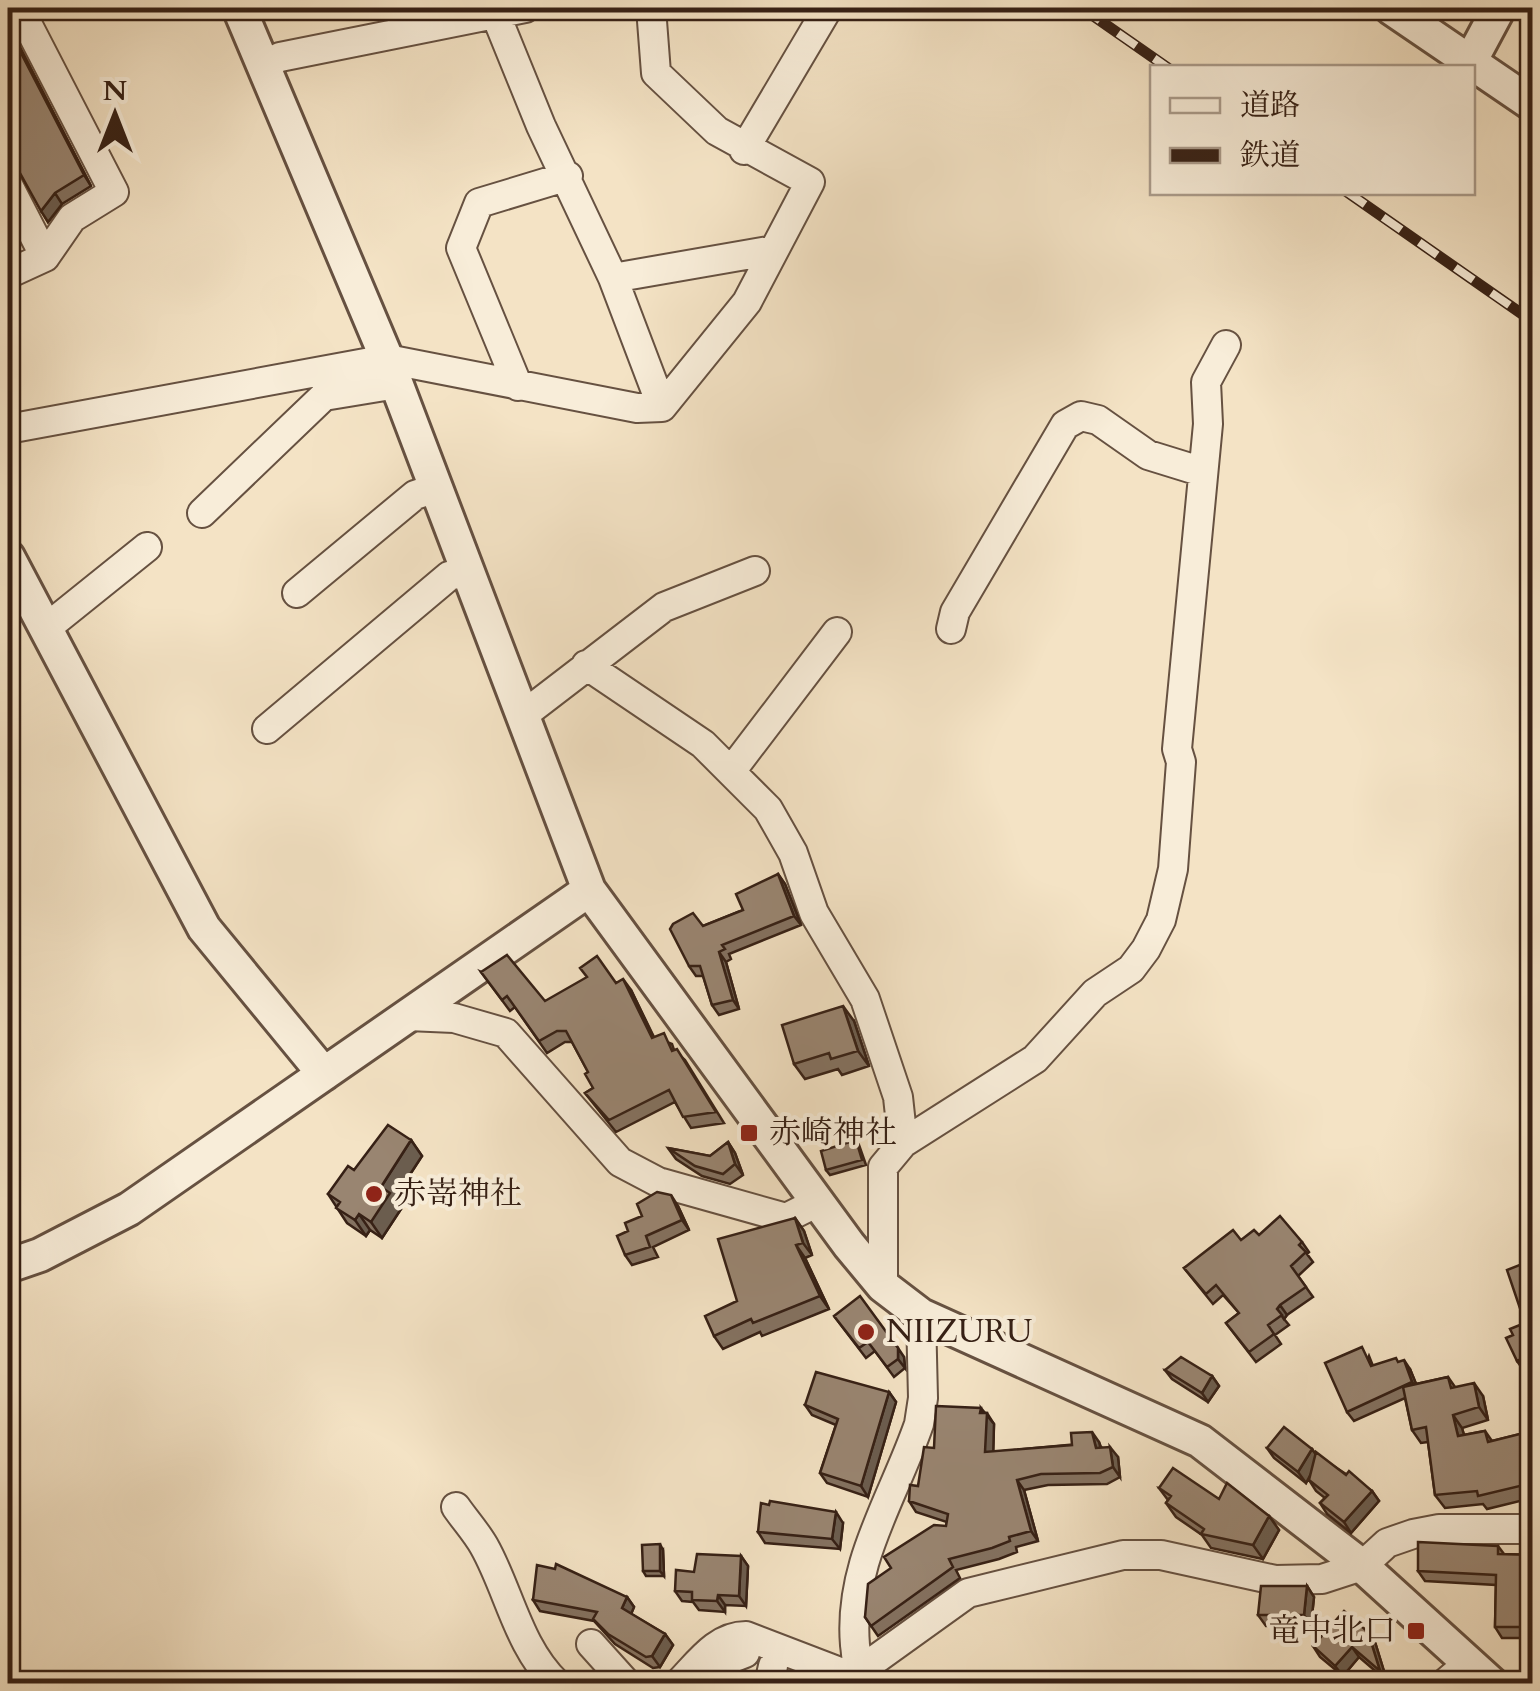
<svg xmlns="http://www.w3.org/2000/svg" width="1540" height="1691" font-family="Cardo,'Noto Serif JP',serif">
<rect width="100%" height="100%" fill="#f4e3c5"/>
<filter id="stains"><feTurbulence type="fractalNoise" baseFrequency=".002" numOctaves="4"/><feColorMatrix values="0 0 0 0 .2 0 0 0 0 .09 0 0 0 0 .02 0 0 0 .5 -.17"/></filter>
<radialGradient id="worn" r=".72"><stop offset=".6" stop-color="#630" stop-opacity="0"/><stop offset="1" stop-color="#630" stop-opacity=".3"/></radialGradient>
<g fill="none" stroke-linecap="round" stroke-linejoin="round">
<!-- minor casing -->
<g stroke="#665141" stroke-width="32">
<path id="minor" d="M493,8l48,118 72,152 49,129
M264,65l16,-8 245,-49
M744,150l84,-142
M8,185l37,72
M8,274l37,-17 27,-39 42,-26 -95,-184
M613,278l161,-28
M518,386l-57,-138 18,-45 89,-27
M8,429l379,-70 250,49 25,-1 85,-105 63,-120 -93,-51 -61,-58 -5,-65
M202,513l122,-117 73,-12
M297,593l118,-98 21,-7
M45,629l102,-82
M951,629l4,-17 110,-187 16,-9 17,4 50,35 55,17
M586,665l117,79 65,65 25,44 21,60 51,86 33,98 5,46
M522,716l142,-109 91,-36
M267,729l182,-153 18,-5
M732,770l105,-138
M408,1016l46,2 52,15 114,129 38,20 128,36 32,-16
M883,1286v-119l20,-24 132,-84 60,-66 36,-24 15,-20 15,-29 12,-51 8,-107 -4,-13 31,-325 -2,-42 20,-37
M456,1507c9,13 20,25 28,39 25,44 34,101 73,138
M591,1644l36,40
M864,1682c-8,-12 -7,-23 -9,-37 -7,-81 38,-146 64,-221l4,-26 -2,-83
M678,1684c20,-20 38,-48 68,-48l99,38 13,-2 110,-79 155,-38h38l114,25 47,-1 40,-13 25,-23 26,-9 26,-5h93
M712,1684l10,-22 23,-9
M769,1684l4,-18
M1444,1684l25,-21"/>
</g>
<!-- tertiary casing -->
<g stroke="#665141" stroke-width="38">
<path id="tertiary" d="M239,8l148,351 202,531 260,355 34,41 38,29 279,126 162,125 130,118
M1391,8l141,96
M1469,64l30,-56
M8,557l196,371 120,146
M8,1266l32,-11 89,-46 460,-319"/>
</g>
<!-- minor -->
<use href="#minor" stroke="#f8edd9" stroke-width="28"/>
<!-- tertiary -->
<use href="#tertiary" stroke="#f8edd9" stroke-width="32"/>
<!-- rail casing -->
<g stroke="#362015" stroke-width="11">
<path id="rail" d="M1082,8l86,60
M1347,192l185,129"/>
</g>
<!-- rail -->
<use href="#rail" stroke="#f8edd9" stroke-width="8" stroke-dasharray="22" stroke-linecap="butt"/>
</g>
<!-- wall -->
<path fill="#847261" stroke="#362015" stroke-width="2.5" d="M8,24l83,162 -29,18 -14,18 -27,-47 -13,-10z
M778,874l7,10 16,41 -72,29 2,5 -5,3 13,47 -20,6 -7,-10 -9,-29h-7l-7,-10 14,-40 40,-16z
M481,972l64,29 71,-18 15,7 23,47 18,7 2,6 11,10 39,63 -33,5 -16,-26 -59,30 -31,-39 8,-5 -5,-16 -16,-30h-7l-18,11 -32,-46 -5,4z
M854,1021l15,45 -27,9 -4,-6 -33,10 -11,-15z
M411,1140l11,16 -28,43 7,10 -19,29 -12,-8 -4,6 -19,-13 -19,-29 26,-24z
M728,1142l7,11 8,22 -13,9 -28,-8 -26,-17 -8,-11 42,8z
M859,1145l7,20 -36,10 -4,-5z
M678,1206l11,24 -36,17 5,10 -26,8 -7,-10 3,-24 14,-15z
M795,1218l9,13 8,24 -7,3 24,51 -67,27 -2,-4 -37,17 -9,-13 23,-35z
M1259,1235l43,7 7,10 -2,2 6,8 -15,14 15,21 -26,18 -3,4 5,6 -14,10 6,9 -25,18 -30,-39 13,-10 -16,-18 -10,9 -29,-36 57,-28z
M1529,1274l3,8v85l-8,4 -7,-10 -4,-26 12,-12z
M834,1316l70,41 1,11 -11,9 -19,-26 -9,7z
M1369,1356l4,10 37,3 6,15 32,-7 7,10 28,9 5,24 -26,8 2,7 21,-4 7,10 40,-10v67l-45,11 -4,-5 -38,4 -10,-13 -7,-53 -7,1 -9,-13 -7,-32 -51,23 -7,-9z
M1165,1370l47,6 7,10 -11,16 -36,-23z
M889,1392l7,10 -28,95 -41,-14 -7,-10 16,-48 -24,-10 -7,-10z
M985,1413h2l7,11 -1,28 106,-10 2,5 17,10 2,20 -13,7 -59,1 -24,5 14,51 -22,6 1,5 -18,7 -43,11 4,8 -82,58 -13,-19 81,-91 1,-4 -31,-10 -7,-11 9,-15 16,-38z
M1267,1448l45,1 3,5 57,37 7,10 -28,32 -24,-19 -7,-11 5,-5 -9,-7 -7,-11 1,-5 -4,8 -32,-25z
M1159,1488l60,11 50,17 10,14 -16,29 -52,-11 -9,-13 -26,-18 -10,-14 2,-3z
M843,1523l-3,26 -75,-6 -7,-11z
M1498,1546l6,8 28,1v83h-30l-7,-11 1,-42 -71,-4 -7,-10z
M663,1550l1,26h-18l-3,-5z
M741,1556l7,10 -2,40 -21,-1v7l-26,-2 -6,-8 -11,-1 -7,-10 19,-19z
M1307,1586l7,11 -3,28 -45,1 -8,-11z
M627,1597l7,10 -3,7 34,20 8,11 -13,22 -7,1 -38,-24 -21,-23 -54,-10 -7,-11z
M1375,1642l12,39 -28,-24 -16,19 -23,-19 -7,-11z"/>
<!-- shaded-wall -->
<path fill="#6b5d4f" stroke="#362015" stroke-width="2.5" d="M8,24l83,162 -7,-11 -76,-147z
M55,193l7,11 -14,18 -7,-11z
M778,874l7,10 16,41 -7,-9z
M719,952l7,10 13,47 -6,-9z
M623,979l8,11 28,59 -7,-11z
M843,1006l11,15 15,45 -11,-15z
M411,1140l11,16 -28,43 7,10 -19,29 -11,-16 10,-35z
M728,1142l7,11 8,22 -8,-11z
M671,1195l7,11 11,24 -7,-10z
M359,1214l11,16 -4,6 -11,-16z
M795,1218l9,13 8,24 -9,-12z
M796,1245l9,13 24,51 -9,-13z
M1280,1305l7,10 -3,4 -7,-10z
M898,1348l6,9 1,11 -7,-9z
M1404,1360l6,9 9,22 -7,-9z
M1212,1376l7,10 -11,16 -6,-9z
M1474,1383l9,13 5,24 -9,-13z
M889,1392l7,10 -28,95 -7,-11z
M981,1408l13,16 -1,39 -8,-11z
M1453,1415l9,13 6,21 -10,-13z
M1092,1432l7,10 4,16 -7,-10z
M1110,1447l8,10 2,20 -7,-10z
M1312,1449l7,10 -13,24 -8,-11z
M1017,1480l7,10 14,51 -7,-10z
M1372,1491l7,10 -28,32 -7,-11z
M836,1512l7,11 -3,26 -8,-10z
M1269,1516l10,14 -16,29 -10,-14z
M660,1544l3,6 1,26 -4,-5z
M741,1556l7,10 -2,40 -7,-10z
M1307,1586l7,11 -3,28 -7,-10z
M718,1595l7,10v7l-8,-11z
M627,1597l7,10 -5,12 -7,-11z
M1368,1632l7,10 12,39 -7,-10z
M665,1634l8,11 -13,22 -8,-11z
M1352,1647l7,10 -16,19 -8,-10z"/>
<!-- building -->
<path fill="#998571" stroke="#362015" stroke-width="2.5" d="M8,28l76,147 -29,18 -14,18 -25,-45 -8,-5z
M778,874l16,42 -72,29 3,4 -6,3 14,48 -21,5 -12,-39h-11l-19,-37 3,-5 20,-11 10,13 40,-16 -7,-16z
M507,955l38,46 42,-24 -7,-9 17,-12 19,27 7,-4 29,59 12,-5 8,18 5,-2 39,63 -33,5 -14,-27 -60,30 -24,-27 8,-5 -8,-14 3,-2 -22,-41h-9l-18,10 -32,-45 -5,4 -21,-28z
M843,1006l15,45 -27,8 -2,-6 -35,11 -12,-39z
M388,1125l23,15 -30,47 9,6 -19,29 -12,-8 -4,6 -19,-12 4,-6 -12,-8 20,-28 6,4z
M856,1140l6,20 -36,10 -5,-19z
M728,1142l7,22 -12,10 -28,-8 -27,-18 42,8z
M657,1192l14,3 11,25 -36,16 4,11 -25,8 -8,-19 11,-5 -3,-8 17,-7 -5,-12z
M1280,1216l22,26 -3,3 7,7 -15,14 15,21 -26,18 -3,4 5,6 -14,10 6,9 -25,18 -23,-29 13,-10 -23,-28 -10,9 -22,-26 49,-38 8,10 13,-10 5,5z
M795,1218l8,25 -7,2 24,51 -67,27 -2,-4 -37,17 -9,-20 32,-15 -19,-62z
M1522,1264l10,24v66l-15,7 -11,-23 7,-3 -3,-6 15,-6 -18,-53z
M860,1296l38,52v11l-11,8 -19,-25 -9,6 -25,-32z
M1362,1347l9,19 25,-8 2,4 6,-2 8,22 -65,30 -22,-49z
M1181,1357l31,19 -10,17 -37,-23z
M816,1372l73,20 -28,94 -41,-13 18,-54 -33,-14z
M1448,1377l3,11 23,-5 5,24 -26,8 5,21 27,-5 3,11 44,-11v52l-54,13 -1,-5 -42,4 -9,-68 -14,3 -9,-43z
M936,1406l45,2 -1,5h7l-2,39 87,-7 -1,-12 21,-1 4,16 14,-1 3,20 -13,6 -59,1 -24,6 14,51 -22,6 1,4 -18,7 -43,11 4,8 -82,59 -6,-9 3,-33 23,-16 -7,-11 50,-32 12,1 2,-12 -39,-13 1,-16 8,1 6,-39 10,1z
M1284,1427l28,22 -14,23 -31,-24z
M1316,1452l30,23 3,-4 23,20 -28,31 -24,-19 8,-8 -19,-15z
M1173,1468l46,31 8,-16 42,33 -16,29 -52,-11 3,-5 -38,-26 5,-7 -12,-8z
M770,1501l66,11 -4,27 -74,-7 3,-29 8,2z
M1418,1542l80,4v8l34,1v72h-37l1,-52 -78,-4z
M660,1544v27h-17l-1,-26z
M697,1554l44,2 -2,40 -21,-1 -1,6 -25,-1v-8l-17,-1 1,-21 18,2z
M556,1564l71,33 -5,11 43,26 -13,22 -6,1 -38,-23 -15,-15 4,-7 -64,-12 4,-35 18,4z
M1261,1586h46l-3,29h-46z
M1344,1611l24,21 12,39 -28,-24 -17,19 -22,-20z"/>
<!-- markers -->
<g fill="#8f2418" stroke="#f8edd9" stroke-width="4">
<rect x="739" y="1123" width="20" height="20" rx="5"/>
<circle cx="374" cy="1194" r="10"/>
<circle cx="866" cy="1332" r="10"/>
<rect x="1406" y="1621" width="20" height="20" rx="5"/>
</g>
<g text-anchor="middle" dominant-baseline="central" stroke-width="8" stroke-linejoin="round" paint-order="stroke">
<!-- poi labels -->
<g font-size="32" fill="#362015" stroke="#f8edd9" text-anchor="start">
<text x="769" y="1133">赤崎神社</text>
<text x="394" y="1194">赤嵜神社</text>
<text x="886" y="1332">NIIZURU</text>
<text x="1396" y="1631" text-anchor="end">竜中北口</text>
</g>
</g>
<!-- margin -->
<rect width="1540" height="1691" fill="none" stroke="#f4e3c5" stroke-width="40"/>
<rect x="10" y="10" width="1520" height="1671" fill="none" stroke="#362015" stroke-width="5"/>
<rect x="20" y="20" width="1500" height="1651" fill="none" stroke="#362015" stroke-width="2.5"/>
<!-- legend -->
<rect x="1150" y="65" width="325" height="130" fill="#f8edd9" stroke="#aa9b8b" stroke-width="2.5"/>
<rect x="1170" y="98" width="50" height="15" fill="#f8edd9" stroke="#aa9b8b" stroke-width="2.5"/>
<text x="1240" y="115" font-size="30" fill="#362015">道路</text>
<rect x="1170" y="148" width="50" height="15" fill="#362015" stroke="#aa9b8b" stroke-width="2.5"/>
<text x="1240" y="165" font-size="30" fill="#362015">鉄道</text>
<!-- north arrow -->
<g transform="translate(115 115)" stroke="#f8edd9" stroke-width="8" paint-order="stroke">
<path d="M0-8L18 38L0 25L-18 38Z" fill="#362015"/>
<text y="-15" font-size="28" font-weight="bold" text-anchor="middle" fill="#362015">N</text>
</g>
<rect width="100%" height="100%" filter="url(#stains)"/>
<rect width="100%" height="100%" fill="url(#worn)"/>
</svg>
